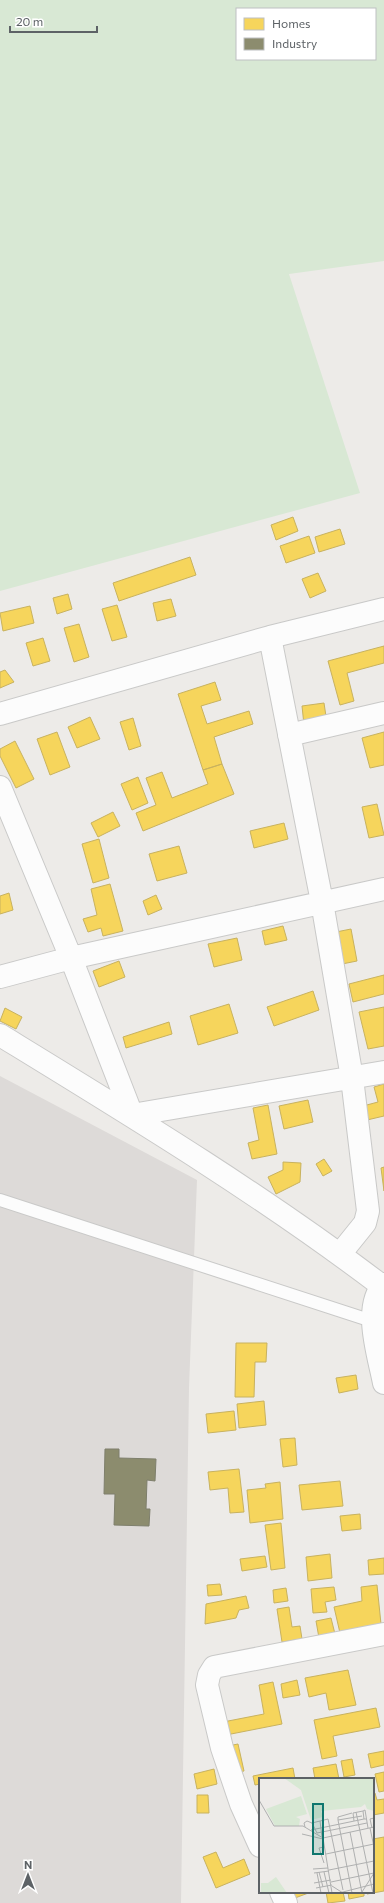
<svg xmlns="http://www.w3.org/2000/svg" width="384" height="1903" font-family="Commissioner,sans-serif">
<rect width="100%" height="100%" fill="#edebe8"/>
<!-- industrial -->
<path fill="#dddad8" d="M0,1076l197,104 -8,208 -8,515h-181z"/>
<!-- green -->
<path fill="#d8e8d4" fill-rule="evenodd" d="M0,0h384v261l-95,13 71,219 -360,98zM237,9h138v50h-138z"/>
<!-- homes -->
<path fill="#f6d55c" stroke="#c8b25f" d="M293,517l5,14 -22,9 -5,-15z
M340,529l5,15 -26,8 -4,-15z
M309,536l6,17 -29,10 -6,-17z
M190,557l6,18 -77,26 -6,-18z
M318,573l8,18 -16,7 -8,-19z
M68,594l4,15 -15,5 -4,-16z
M171,599l5,17 -19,5 -4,-18z
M117,605l10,32 -15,4 -10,-32z
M30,606l4,17 -31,8 -3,-18z
M79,624l10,33 -15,5 -10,-34z
M43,638l7,23 -17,5 -7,-23z
M384,646v17l-37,10 7,28 -14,4 -12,-44z
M5,670l9,12 -14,6v-16z
M215,682l6,18 -20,6 6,18 42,-13 4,13 -39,13 8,27 -19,6 -25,-76z
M324,703l3,20 -23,2 -2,-19z
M90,717l10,22 -23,9 -9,-21z
M133,718l8,28 -12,4 -9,-28z
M57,732l13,35 -20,8 -13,-36z
M384,732v33l-14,3 -8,-30z
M15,741l19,38 -18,9 -16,-32v-7z
M222,764l12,30 -91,37 -7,-18 20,-8 -10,-27 16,-6 10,26 36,-14 -5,-14z
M138,777l10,26 -16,7 -11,-26z
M377,804l7,31 -15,3 -7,-31z
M113,812l7,14 -22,11 -7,-14z
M284,823l4,16 -34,9 -4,-17z
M99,839l10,39 -16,5 -11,-39z
M179,846l8,27 -30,8 -8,-27z
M110,884l13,47 -20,5 -2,-8 -13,4 -5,-13 14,-4 -6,-26z
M9,893l4,17 -13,4v-18z
M156,895l6,14 -14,6 -5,-14z
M283,926l4,14 -22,5 -3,-14z
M351,929l6,32 -15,3 -6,-32z
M237,938l5,22 -28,7 -6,-23z
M119,961l6,16 -26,10 -6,-16z
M384,975v19l-31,8 -4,-18z
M313,991l6,19 -45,16 -7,-19z
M229,1004l9,29 -40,12 -8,-29z
M384,1007v39l-16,3 -9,-37z
M5,1008l17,9 -6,12 -16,-8z
M169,1022l3,12 -46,14 -3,-11z
M384,1084v32l-17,4 -4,-14 15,-4 -4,-15z
M308,1100l5,22 -29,7 -5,-23z
M268,1105l9,49 -25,5 -4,-16 11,-3 -6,-32z
M324,1159l8,12 -9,5 -7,-12z
M283,1162l18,1 -1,19 -24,12 -8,-17 15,-7z
M384,1167v24l-3,-23z
M236,1343h31l-1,19h-11l-1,35h-19z
M356,1375l2,14 -19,4 -3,-15z
M264,1401l2,24 -27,3 -2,-24z
M234,1411l2,19 -28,3 -2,-19z
M295,1438l2,27 -14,2 -3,-28z
M239,1469l5,43 -14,1 -2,-25 -18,2 -2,-18z
M340,1481l3,25 -41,4 -3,-25z
M280,1482l3,37 -33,4 -3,-33 19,-2 -1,-4z
M360,1514l1,15 -19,2 -2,-15z
M281,1523l4,45 -14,2 -6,-45z
M330,1554l2,24 -24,3 -2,-24z
M265,1556l2,11 -25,4 -2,-12z
M384,1558v16l-15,1 -1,-15z
M220,1584l2,11 -14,1 -1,-11z
M377,1585l4,39 -41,9 -6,-26 28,-6 -1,-14z
M334,1587l2,13 -11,2 2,10 -14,1 -2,-24z
M286,1588l2,13 -14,2 -1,-13z
M246,1596l3,12 -10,2 -3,8 -31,6 1,-20z
M289,1607l3,20 8,-1 2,13 -20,3 -5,-33z
M331,1618l4,16 -16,4 -3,-17z
M348,1670l8,35 -27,5 -3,-17 -17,4 -4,-19z
M297,1680l3,15 -17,3 -2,-14z
M273,1682l9,42 -56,11 -3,-13 41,-8 -5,-29z
M376,1708l4,19 -47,9 4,20 -15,3 -8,-39z
M238,1744l6,27 -11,2 -5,-27z
M384,1751v14l-13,3 -3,-14z
M352,1759l3,16 -11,2 -3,-16z
M336,1764l3,15h-24l-2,-11z
M293,1768l2,11h-35v5l-5,1 -2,-9z
M214,1769l3,15 -20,5 -3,-15z
M384,1772v19l-5,1 -4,-18z
M375,1793l2,7 7,-1v14l-11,2v-21z
M197,1795h11l1,18h-12z
M384,1837v54l-17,3v-2h6v-53z
M216,1852l7,16 21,-9 6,15 -34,14 -13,-31z
M292,1892h19l-16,6z
M326,1892h17l2,9 -17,2z
M348,1892h16v4l-15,3z"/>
<!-- industry -->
<path fill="#8c8c6e" stroke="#7e7f6c" d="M105,1449h14v9l37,1 -1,22 -8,-1 -1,29h4l-1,17 -35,-1 1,-31h-11z"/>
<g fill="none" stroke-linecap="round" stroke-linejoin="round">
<!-- lane casing -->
<g stroke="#c9c9c8" stroke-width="14">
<path id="lane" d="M0,1200l372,121"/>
</g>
<!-- street casing -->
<g stroke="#c9c9c8" stroke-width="24">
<path id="street" d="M0,714l270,-77
M289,735l95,-22
M0,787l71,171 61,157 252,-43
M0,977l71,-19 313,-69
M0,1035c129,79 261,159 382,251
M340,1254l25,-31 3,-12 -16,-133 -30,-176 -52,-265 114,-28
M260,1846l-19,-42 -19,-56 -15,-63 2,-10 5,-8 170,-33
M281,1892l5,11"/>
</g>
<!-- secondary casing -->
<g stroke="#c7c8c7" stroke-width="24">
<path id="secondary" d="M384,1284c-22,23 -5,72 0,99"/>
</g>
<!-- lane -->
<use href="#lane" stroke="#fcfcfc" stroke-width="12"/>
<!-- street -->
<use href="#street" stroke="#fcfcfc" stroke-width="22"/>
<!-- secondary -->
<use href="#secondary" stroke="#fcfcfc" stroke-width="22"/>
</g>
<!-- overview -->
<g transform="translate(259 1778)">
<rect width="115" height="115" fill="#edebe8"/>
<path d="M25,0l90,1v32l-7,-2 -2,-5 -4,3 -40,4 2,6 -12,3 -10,-30zM42,18l6,18 -11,3 4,2 -1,7h-24l-9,-17zM17,99l11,16h-26v-10h7z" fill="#d8e8d4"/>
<path fill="none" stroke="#afb0b0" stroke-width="1" d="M0,22l15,26h29l20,12 9,55M104,33l2,-1 3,18M97,34l17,81M79,42v-3l14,-4M95,43l-1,-8 10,-2 1,8h2M53,45l5,10 50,-10M46,49l-1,-4 3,-2 5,2 8,-2M111,50l4,19M113,50l-2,-9 4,-1M52,52l53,-11M91,54l12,61M43,56l21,5M63,59l-2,-16 8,-2 15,71M64,60l51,-11M67,76l48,-10M65,85l-5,-15 5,-1M54,91l15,-1M70,92l45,-9M60,94l4,15M65,94l5,21M55,95l15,-2M58,95l4,20M72,104l43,-9M55,105l17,-3M73,108l11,7M57,110l16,-3M103,114l12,-19M80,115l35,-9M93,115l-14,-73 24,-4"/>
<path fill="#0f766e" fill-opacity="0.15" stroke="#0f766e" stroke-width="2" d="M54,26h10v50h-10z"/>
<rect width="115" height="115" fill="none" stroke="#5d6266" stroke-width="2"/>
</g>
<!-- legend -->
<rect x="236" y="8" width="140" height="52" fill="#ffffff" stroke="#bec0c2"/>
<rect x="244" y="18" width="20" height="12" fill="#f6d55c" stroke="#bec0c2"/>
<text x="272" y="28" font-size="12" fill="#5d6266">Homes</text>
<rect x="244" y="38" width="20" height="12" fill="#8c8c6e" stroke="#bec0c2"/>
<text x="272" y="48" font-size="12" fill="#5d6266">Industry</text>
<!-- north arrow -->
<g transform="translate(28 1875)" stroke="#ffffff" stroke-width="3" paint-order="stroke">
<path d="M0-3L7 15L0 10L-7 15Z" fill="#5d6266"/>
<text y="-6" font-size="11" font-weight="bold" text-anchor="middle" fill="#5d6266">N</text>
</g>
<!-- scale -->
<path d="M10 26v6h87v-6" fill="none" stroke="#5d6266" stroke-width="2"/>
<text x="16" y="26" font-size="12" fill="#5d6266" stroke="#ffffff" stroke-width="3" paint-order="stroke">20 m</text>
</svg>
